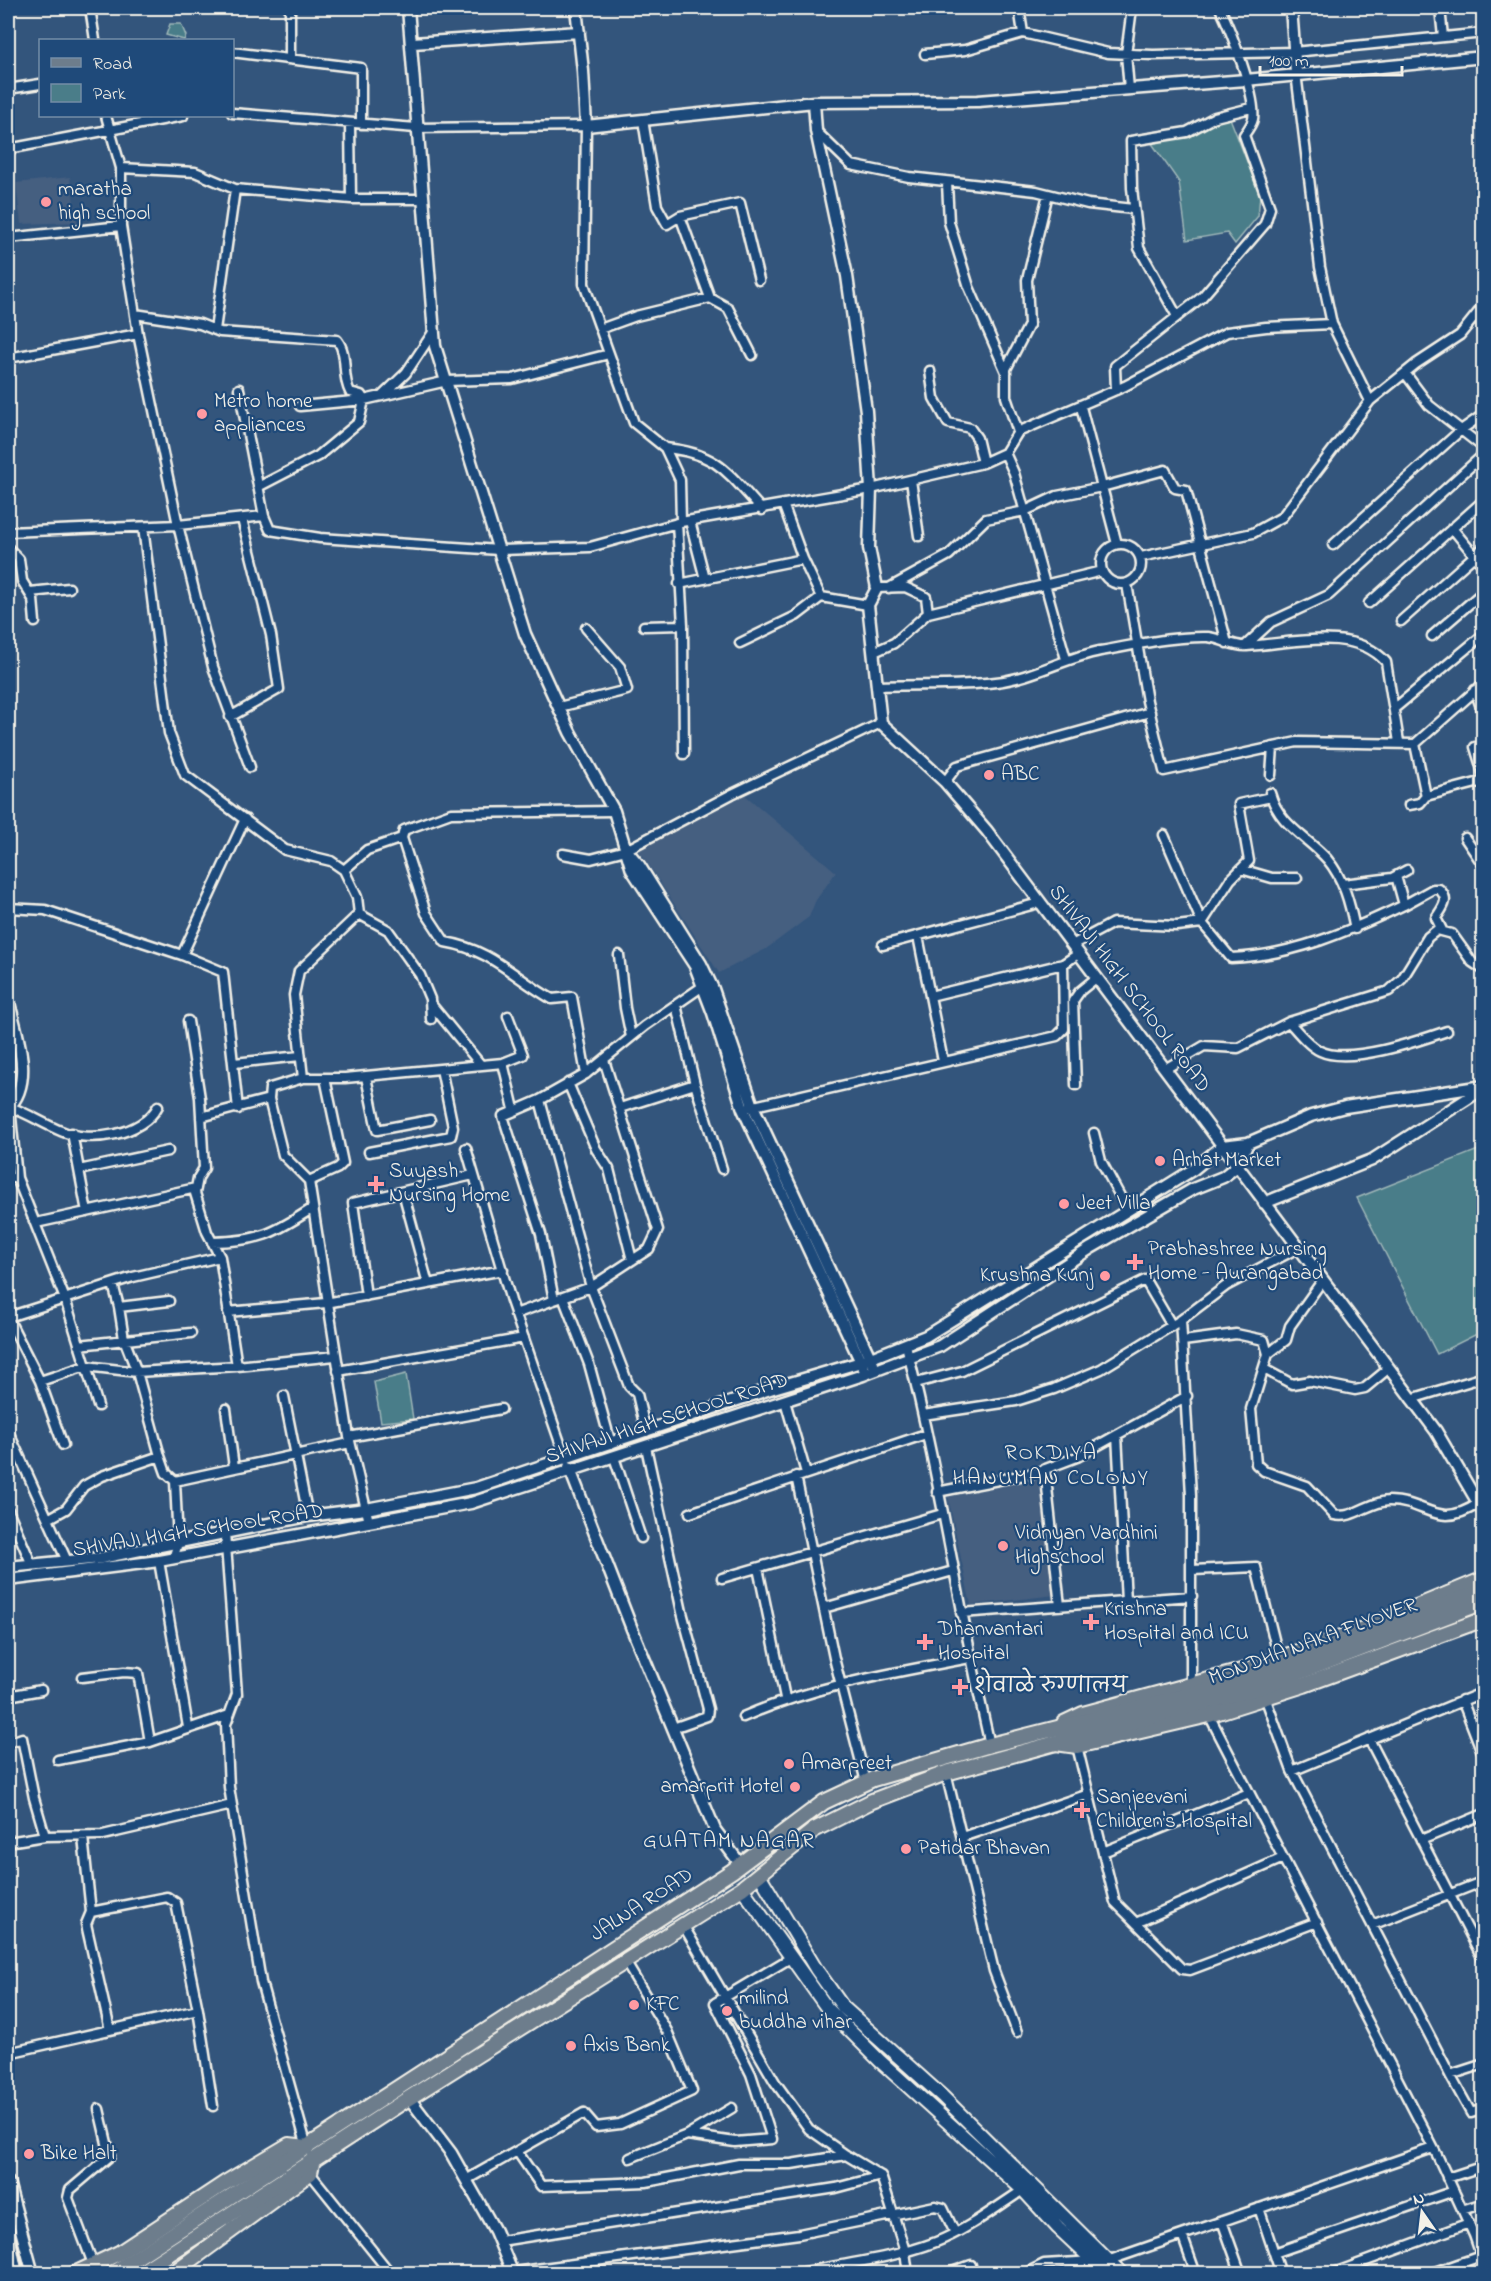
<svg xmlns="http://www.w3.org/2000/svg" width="1491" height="2281" font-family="'Indie Flower','Playpen Sans Deva',sans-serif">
<rect width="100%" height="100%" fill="#33557c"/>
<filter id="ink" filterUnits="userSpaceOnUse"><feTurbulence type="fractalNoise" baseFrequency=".0167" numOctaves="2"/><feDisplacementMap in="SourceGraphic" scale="12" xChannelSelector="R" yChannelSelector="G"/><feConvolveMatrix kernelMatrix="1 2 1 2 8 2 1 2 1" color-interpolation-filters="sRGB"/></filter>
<g filter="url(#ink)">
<!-- built -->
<path fill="#455f80" d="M70,177l7,45 -56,2 -5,-41z
M745,795l91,77 -20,28 -7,17 -43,32 -47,24 -80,-123z
M1039,1479l16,116 -84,10 -23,-108z"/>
<!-- green -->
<path fill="#4a7d89" stroke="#9fb7b8" stroke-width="1.5" d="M170,24h11l5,12 -2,4 -18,-5z
M1228,113l32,82 -2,21 -23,28 -8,-11 -40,7 -8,-58 -28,-40z
M1483,1148v183l-46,23 -80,-156z
M406,1374l7,45 -32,3 -7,-40z"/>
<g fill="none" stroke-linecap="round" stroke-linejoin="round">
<!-- minor casing -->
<g stroke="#f4f1e8" stroke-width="13">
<path id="minor" d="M90,8l5,32
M1019,8l4,25
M1440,8l3,29
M232,52l129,16v56
M925,54l40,-4 58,-17 85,20 45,2 141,-3 190,-19
M290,58v-50
M1296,73l24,194 12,57 38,77
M8,89l32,-5
M1129,89l-3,-35 6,-46
M232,113l184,15 170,-2 -2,158 50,139 31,25 15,32 1,42
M106,116l15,52v58l17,108 40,191 35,142 37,100
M643,120l14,86 10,18 13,-8 60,-13 19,77
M350,124l1,75
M816,131l35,34 58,12 127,14 52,13 45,5
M8,149l175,-33
M121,168l74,4 40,17 116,10h72
M947,183l2,39 20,65 37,85
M680,216l30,82
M8,238l113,-12
M135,314l65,10 20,8 117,8c12,15 4,36 13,52l11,3 3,5 -5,22 -41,34 -60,31
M1177,316l-38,-68 -7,-60 -1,-47 56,-9 28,-15 36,-9
M600,329l36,-13 74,-18 18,10 24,47
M215,330l20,-141
M8,358l130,-24
M930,371l4,27 14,25 22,5 7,10 6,25
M1405,373l24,32 55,43
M239,389l25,127
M1116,390l-1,-24 87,-69 63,-73 5,-16 -26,-73c3,-4 8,-11 9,-16 4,-22 -23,-90 -33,-111
M382,396l24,-23 28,-42
M300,406l64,-6 83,-19 65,-2 97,-25
M1081,407l36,137
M1018,432l-12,-35v-28l23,-44 -2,-45 21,-86
M665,448c53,5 63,25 97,62
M1005,453l9,20 52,186
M911,480l8,56
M783,504l20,55
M690,521l15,58
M677,523l6,102 1,129
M143,527l26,206 16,42 100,75 46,11 13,9 13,27 2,17 -60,57 -5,24 9,83 -33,10 -1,11 14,56 26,26 40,256 20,85
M1452,528l32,39
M8,532l170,-7 86,-9 6,14 50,8 179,12 91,-3 91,-25 190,-33 112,-26 22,-10 13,-21 107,-46 102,-54 39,-5 66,-3
M1101 564a20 20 0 1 1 40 0a20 20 0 1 1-40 0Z
M1333,545l128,-115 23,-16
M8,548l11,11 3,22 11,18 2,23
M1141,557l112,-24 29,-16 88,-116 46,-37 44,-29 24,-30
M679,584l124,-25 18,38 47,8
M1127,584l20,117 17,70 133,-29 118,2 69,-61
M889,588l60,-33 37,-36 39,-8 32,-15 45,-9 63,-17 10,18 11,2 41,153
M30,592l39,-4
M1369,603l115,-103
M928,613l174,-42
M1401,621l83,-74
M644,626l39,-1
M1432,636l52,-45
M740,643l56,-27 25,-19
M1245,646l26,-24 58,-27 155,-141
M874,652l20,-9 34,-30 -2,-16 -21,-10 -28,1
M877,686c39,-2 80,1 119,-4 36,-4 68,-24 104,-31 36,-6 72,-15 108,-14 13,1 25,10 39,9 42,-2 107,-21 139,16l13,80
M1475,690l9,26
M559,707l68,-17 -7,-23 -34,-39
M1395,708l89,-74
M230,717l49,-28 -8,-54 -29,-116
M1415,744l11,52 58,-15
M1475,747l9,29
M1271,775l2,-28
M945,782l12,-16 193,-54
M1270,793c9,32 36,43 57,66 17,20 23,45 28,70
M1409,805l11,-2 6,-7
M1164,835l38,88 29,35c61,-2 119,-27 173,-53l-8,-29
M1465,838l19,28
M563,854l28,5 35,-9 106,-56 149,-71
M1241,869l31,9h25
M344,870l23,-20 35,-12
M1343,884l49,-6 15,-8
M1404,905l29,-16h6c12,11 3,19 -3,29l6,12
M8,908l37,2 137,45 41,17 15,137
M359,914l29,16 32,45 10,24 1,20
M918,936l25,125
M883,945l156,-42
M1072,945l41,-22 64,3 25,-3 28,-43 19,-19 -10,-57 32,-7
M182,955l63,-136
M619,955l6,53 6,29
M930,996l133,-32
M431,1004l50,61
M676,1005l19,79 27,85
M188,1021l12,77 4,70 -6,10 -3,15 12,39 13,25 17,109
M1289,1022c9,10 19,23 31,29 29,14 98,-10 127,-20
M234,1063l66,-7
M503,1063l20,-8 -15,-39
M1165,1069l39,-23 34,2 51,-26 100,-31 13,-12 26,-42 9,-7 15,4 20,28 12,8
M586,1074l-14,-77 -20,2c-39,-22 -60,-49 -107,-57l-19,-29 -24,-75 2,-8 47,-17 163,-2
M366,1077l11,53 53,-10
M303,1078h42l158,-15 11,46
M568,1083l28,66 13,20 23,91
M1076,1085l-3,-84 7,-10 16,-13
M540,1100l51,187 38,99 8,8 9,38
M158,1106c-15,29 -68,38 -97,25 -17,-7 -32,-17 -51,-24l7,71 48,121 21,67 51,6 100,-6 98,-10
M750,1107l307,-71 7,-7 -1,-65 15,-10
M620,1108l75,-24
M201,1117l68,-18
M72,1133l15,79
M1094,1133l7,28 26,48
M466,1148l45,153 55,159
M369,1152l82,-16 2,-9 -12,-58
M79,1170l89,-19
M8,1178h9
M309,1181l29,-13 5,-5 -18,-85
M403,1192l25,92
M36,1223l160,-35
M212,1242c48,-1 61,-8 101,-34
M113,1284l6,23 50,-6
M366,1296l-13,-93 120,-28
M563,1297l28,-10 58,-38 9,-19 -54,-170
M119,1307l5,32 13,33 23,84 6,17 9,8 3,62 -5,16
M228,1312l98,-9 177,-33
M515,1314l39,-14
M8,1317l125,-40 87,-20
M8,1318l32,63 23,64
M1181,1320l10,175v190
M1183,1341l53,-7 28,6 4,14 -17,55 5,55 8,7 43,15 27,29c19,5 36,-14 55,-14 39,0 48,30 90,2
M79,1345l112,-12
M906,1345c34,131 53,267 84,400
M1268,1354l18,-14 4,-14 32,-45
M1264,1369l28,15 18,-3 45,9 10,-2 23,-19
M338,1371l186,-33
M40,1381l46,-15 12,40
M916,1383l46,-12 183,-91 27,46
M284,1396l24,120
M1411,1399l73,-22
M785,1401l21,72
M226,1409l8,58
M923,1415l93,-14 38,-12 47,-20 80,-49 45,-34 72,-38
M8,1431l59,130
M1117,1435l9,166
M349,1437l152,-28
M611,1444l-22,-80 -26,-67 -9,3 -13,-66 -38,-118 37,-16 46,-26 59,-48 58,-40
M646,1447l36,165 26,97 -1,7 -34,12
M614,1457l27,81
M1045,1469l15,137
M796,1476l38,182 32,124
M175,1481l175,-38
M937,1492l98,-19 42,-16 110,-61
M8,1510l24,55
M690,1513l236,-79
M48,1519l18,-10 18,-23 18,-10 58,-20
M225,1532l12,162 -11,30 3,63 32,195 46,165
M159,1561l29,166
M758,1568l27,130
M1193,1570l63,-3 23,92
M722,1578l220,-64
M824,1608l129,-37
M961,1613l231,-17
M82,1677l42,-5 14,1 12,69
M8,1696l33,-6
M1265,1697l27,74 158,304 21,38 13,-4
M1462,1700l22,57
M1209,1715l229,442 36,78 10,29
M743,1717c73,-32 150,-44 227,-59
M1369,1739l115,222
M8,1743l14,-5 12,60 11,38
M1077,1746l38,156 67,67 8,1 127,-48
M58,1760l92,-18 79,-27
M1292,1771l192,-79
M946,1773l48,198 23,61
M83,1837l8,75 -5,12 24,106
M962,1837l127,-43
M1421,1840l63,-26
M8,1842l37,-6 58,-1 129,-30
M1103,1852l146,-59
M91,1912l76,-15 9,6 22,107
M1136,1923l147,-65
M683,1925l92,157 34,47 37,26 35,21 24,75 3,23
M1372,1925l112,-44
M8,2053l190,-43 15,96
M1450,2075l34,-11
M687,2135l48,7 37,-3 -21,-65 -36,-71 77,-46
M517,2151l24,35 105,-4 93,-18h52l55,-9
M630,2158l57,-23 45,-27
M310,2173l81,101
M1447,2178l37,-12
M466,2180l118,-67 12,14 24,-3 72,-33 -25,-60 -41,-68
M1259,2208l22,66
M1462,2210l22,-7
M1222,2221l19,53
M1182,2235l14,39
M500,2241l336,-53 45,-12
M1274,2253l180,-62
M1110,2260l323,-112
M1463,2262l3,12
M93,2264l-25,-66 2,-8 40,-34 -11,-47
M513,2272l286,-38 136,-28 8,2 12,25
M795,2274c47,-10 96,-15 141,-32 31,-12 59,-34 87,-52
M946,2274l25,-9
M1024,2274l20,-10 50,-3
M1331,2274l138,-51
M1430,2274l51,-18"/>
</g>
<!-- tertiary casing -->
<g stroke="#f4f1e8" stroke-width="15">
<path id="tertiary" d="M408,8l27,338 90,288 45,98 44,79 18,59 63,96 18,47 30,96 123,264
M576,8l7,63 3,55 228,-24 164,-1 268,-21 238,-23
M1291,8l5,65
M413,43l166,-11
M814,102l2,29 31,145 19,135 5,78 -2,59 8,40 -9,17 13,118 64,59 42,49 449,600 48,82
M628,852l11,13 62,99 12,25 40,117 120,258
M8,998c7,33 28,83 0,110
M1264,1203l108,-43 112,-72
M569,1467l63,162 83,201 26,35
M8,1567l93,-9 207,-42 58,-7 110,-21 294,-99 91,-27 65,-26 268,-167 28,-23 26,-3 63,-27 34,-9 139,-21
M8,1580l151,-19 312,-58 392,-128 77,-29 151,-98 102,-59 30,-12 14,-11 11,-23
M409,2098l42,55 44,78 18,43
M8,2182l25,92
M8,2231l9,43"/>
</g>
<!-- secondary casing -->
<g stroke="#f4f1e8" stroke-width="16">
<path id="secondary" d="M759,1874l57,95 27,38 99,89 180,178
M742,1888l85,120 53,53 143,129 35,38 49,46"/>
</g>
<!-- primary casing -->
<g stroke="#f4f1e8" stroke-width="18">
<path id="primary" d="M1064,1723l19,-9 166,-45 109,-38 126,-52
M1056,1743l21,3 132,-31 95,-30 180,-66
M74,2274l45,-21 106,-70 64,-38 18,2
M172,2274l138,-101 3,-14"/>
</g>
<!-- trunk casing -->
<g stroke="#f4f1e8" stroke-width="18">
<path id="trunk" d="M111,2274l621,-403 92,-69 49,-23 117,-34 254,-64 240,-91
M138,2274l271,-176 333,-210 72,-58 58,-29 74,-28 315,-86 223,-85"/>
</g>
<!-- minor -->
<use href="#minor" stroke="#1f4a7a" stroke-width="8"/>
<!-- tertiary -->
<use href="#tertiary" stroke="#1f4a7a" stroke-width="10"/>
<!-- secondary -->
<use href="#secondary" stroke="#1f4a7a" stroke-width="12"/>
<!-- primary -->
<use href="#primary" stroke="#6d7d8c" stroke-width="14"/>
<!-- trunk -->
<use href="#trunk" stroke="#6d7d8c" stroke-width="14"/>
</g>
</g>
<!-- markers -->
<g fill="#ff9aa2" stroke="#1f4a7a" stroke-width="2">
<circle cx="46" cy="202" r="6"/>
<circle cx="202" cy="414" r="6"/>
<circle cx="989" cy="775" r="6"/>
<circle cx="1160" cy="1161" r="6"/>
<path d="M373 1175h6v6h6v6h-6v6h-6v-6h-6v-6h6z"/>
<circle cx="1064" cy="1204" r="6"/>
<path d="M1132 1253h6v6h6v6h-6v6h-6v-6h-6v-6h6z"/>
<circle cx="1105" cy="1276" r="6"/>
<circle cx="1003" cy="1546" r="6"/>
<path d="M1088 1613h6v6h6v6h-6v6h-6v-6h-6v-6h6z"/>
<path d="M922 1633h6v6h6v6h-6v6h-6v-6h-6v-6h6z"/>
<path d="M957 1678h6v6h6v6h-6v6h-6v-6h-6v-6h6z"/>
<circle cx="789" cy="1764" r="6"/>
<circle cx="795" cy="1787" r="6"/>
<path d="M1079 1801h6v6h6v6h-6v6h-6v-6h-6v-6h6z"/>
<circle cx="906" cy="1849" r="6"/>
<circle cx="634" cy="2005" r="6"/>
<circle cx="727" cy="2011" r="6"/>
<circle cx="571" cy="2046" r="6"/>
<circle cx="29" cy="2154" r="6"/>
</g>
<g text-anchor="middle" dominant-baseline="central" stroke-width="4.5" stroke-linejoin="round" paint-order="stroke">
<!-- poi labels -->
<g font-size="21" fill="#f4f1e8" stroke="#1f4a7a" text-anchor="start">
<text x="58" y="190">maratha<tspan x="58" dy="24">high school</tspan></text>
<text x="214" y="402">Metro home<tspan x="214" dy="24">appliances</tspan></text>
<text x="1001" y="775">ABC</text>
<text x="1172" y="1161">Arhat Market</text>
<text x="389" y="1172">Suyash<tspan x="389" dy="24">Nursing Home</tspan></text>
<text x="1076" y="1204">Jeet Villa</text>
<text x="1148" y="1250">Prabhashree Nursing<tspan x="1148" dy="24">Home - Aurangabad</tspan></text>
<text x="1093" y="1276" text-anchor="end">Krushna Kunj</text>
<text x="1015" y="1534">Vidnyan Vardhini<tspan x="1015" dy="24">Highschool</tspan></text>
<text x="1104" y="1610">Krishna<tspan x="1104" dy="24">Hospital and ICU</tspan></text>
<text x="938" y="1630">Dhanvantari<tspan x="938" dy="24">Hospital</tspan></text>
<text x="974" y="1687">शेवाळे रुग्णालय</text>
<text x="801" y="1764">Amarpreet</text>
<text x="783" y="1787" text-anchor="end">amarprit Hotel</text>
<text x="1096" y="1798">Sanjeevani<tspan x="1096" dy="24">Children's Hospital</tspan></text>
<text x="918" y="1849">Patidar Bhavan</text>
<text x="739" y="1999">milind<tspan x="739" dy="24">buddha vihar</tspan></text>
<text x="646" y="2005">KFC</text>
<text x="583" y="2046">Axis Bank</text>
<text x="41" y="2154">Bike Halt</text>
</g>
<!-- street labels -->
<g font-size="21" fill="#f4f1e8" stroke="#1f4a7a">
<text transform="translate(1129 989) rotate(53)">SHIVAJI HIGH SCHOOL ROAD</text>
<text transform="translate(667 1419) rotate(-18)">SHIVAJI HIGH SCHOOL ROAD</text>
<text transform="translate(198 1531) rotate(-9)">SHIVAJI HIGH SCHOOL ROAD</text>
<text transform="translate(1313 1642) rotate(-20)">MONDHA NAKA FLYOVER</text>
<text transform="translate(642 1905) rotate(-33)">JALNA ROAD</text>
</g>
<!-- neighbourhood labels -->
<g font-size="22" letter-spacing="1.5" fill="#f4f1e8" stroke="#1f4a7a">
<text x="1051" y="1454">ROKDIYA<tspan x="1051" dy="25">HANUMAN COLONY</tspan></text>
<text x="729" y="1842">GUATAM NAGAR</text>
</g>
</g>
<!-- margin -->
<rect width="1491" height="2281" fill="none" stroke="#1f4a7a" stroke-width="30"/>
<rect x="15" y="15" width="1461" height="2251" fill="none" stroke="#f4f1e8" stroke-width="2" filter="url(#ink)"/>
<!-- legend -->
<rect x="39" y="39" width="195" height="78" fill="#1f4a7a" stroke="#748da6" stroke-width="1.5"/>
<rect x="51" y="58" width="30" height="9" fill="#6d7d8c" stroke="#748da6" stroke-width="1.5"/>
<text x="93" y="69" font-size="18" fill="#f4f1e8">Road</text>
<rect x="51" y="84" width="30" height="18" fill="#4a7d89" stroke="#748da6" stroke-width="1.5"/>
<text x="93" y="99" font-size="18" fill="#f4f1e8">Park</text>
<!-- north arrow -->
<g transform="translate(1422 2212) rotate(346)" stroke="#1f4a7a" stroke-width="4.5" paint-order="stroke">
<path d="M0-4.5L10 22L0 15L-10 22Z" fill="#f4f1e8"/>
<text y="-9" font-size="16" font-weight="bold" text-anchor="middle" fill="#f4f1e8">N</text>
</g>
<!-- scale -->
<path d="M1260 66v9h142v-9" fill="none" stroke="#f4f1e8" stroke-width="3"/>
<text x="1269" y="66" font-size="18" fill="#f4f1e8" stroke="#1f4a7a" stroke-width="4.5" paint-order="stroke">100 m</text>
</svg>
